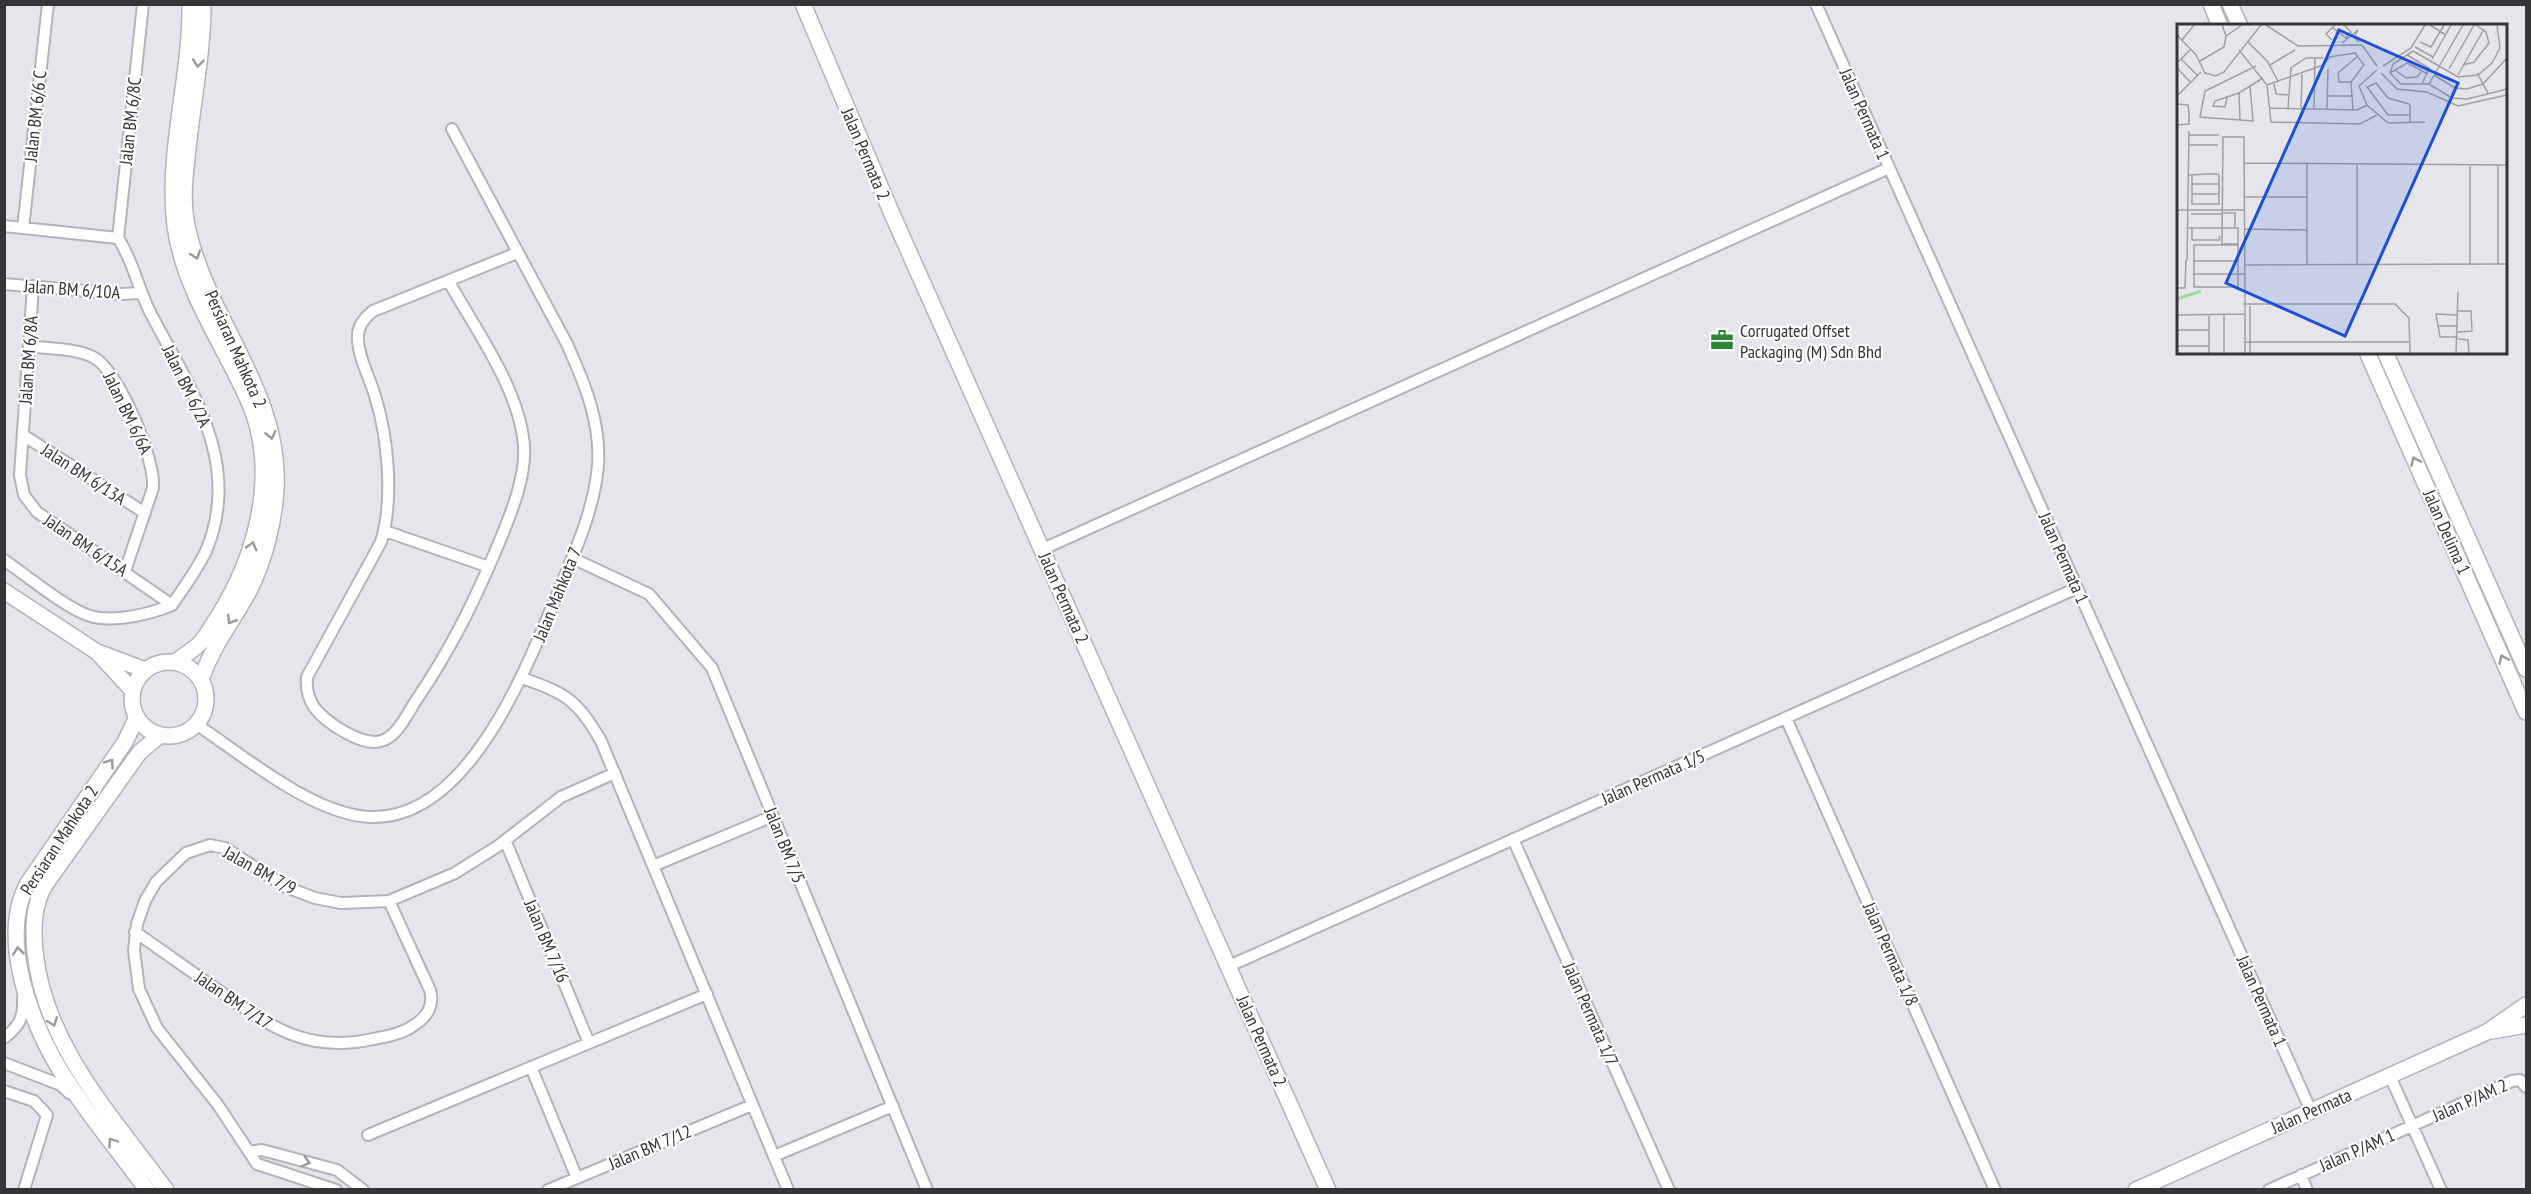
<svg xmlns="http://www.w3.org/2000/svg" width="2531" height="1194" font-family="'PT Sans Narrow',sans-serif">
<rect width="100%" height="100%" fill="#e7e5ec"/>
<g fill="none" stroke-linecap="round" stroke-linejoin="round">
<!-- street casing -->
<g stroke="#b4b3b9" stroke-width="14">
<path id="street" d="M1816,4l495,1107
M4,226l114,12
M23,228l25,-224
M118,238c16,24 20,52 34,78 39,74 91,148 54,235 -9,19 -22,36 -34,54
M118,238l25,-234
M449,282c27,48 71,108 75,164 2,30 -12,65 -23,92 -25,60 -49,110 -86,164 -8,13 -17,32 -31,38 -20,9 -59,-18 -70,-33 -6,-9 -8,-19 -7,-30l74,-135c13,-42 7,-105 -6,-146 -5,-18 -17,-39 -17,-58 -1,-12 6,-20 15,-27l144,-58
M4,284l117,10 19,-1
M33,286l-13,189 4,20 13,17 135,93
M29,346c20,3 46,2 64,11 25,12 63,103 60,131l-28,83
M23,435l122,78
M385,531l104,36
M1043,549l846,-381
M572,558l77,36 63,74 215,522
M4,560c22,15 63,49 86,56 24,7 60,-2 82,-11
M522,678c43,15 56,22 79,63l187,449
M1786,718l209,472
M196,724c48,32 116,90 174,93 96,4 154,-143 184,-215 18,-44 40,-89 44,-137 3,-43 -14,-83 -31,-121l-115,-215
M1513,839l156,351
M505,840l84,203
M653,866l120,-50
M135,932c28,19 55,39 83,58 51,36 89,64 155,49 12,-2 24,-4 35,-10 16,-9 27,-20 22,-39l-41,-89
M1229,966l848,-378
M4,1038c16,-12 20,-22 19,-40
M4,1063l57,22 8,8
M531,1067l46,111
M2390,1076l51,114
M4,1091l30,10 13,14 -23,75
M368,1135l339,-141
M249,1152l13,-2 75,20 26,20
M774,1156l119,-50
M2301,1175l6,15
M336,1190l-79,-26 -39,-59 -61,-77 -18,-39 -5,-39 3,-26 8,-23 11,-19 30,-29 24,-8 15,3 61,39 29,11 26,5 48,-2 66,-28 43,-27 63,-49 54,-24
M548,1190l204,-85
M2269,1190l243,-109 8,-1 6,7"/>
</g>
<!-- secondary casing -->
<g stroke="#b4b3b9" stroke-width="18">
<path id="secondary" d="M803,4l89,210 436,976
M2211,4l9,22
M2230,4l10,22
M2367,352l159,360
M2385,352l141,317
M4,591l93,61 36,39
M100,653l45,17
M175,662c7,-5 15,-10 22,-16 9,-7 14,-20 21,-29 37,-59 60,-139 34,-208 -25,-61 -68,-116 -77,-183 -9,-74 16,-148 15,-222
M132 699a37 37 0 1 1 74 0a37 37 0 1 1-74 0Z
M201,680c11,-34 30,-56 47,-87 16,-31 26,-69 28,-104 6,-97 -71,-172 -89,-264 -6,-28 -1,-57 2,-85 5,-45 14,-90 14,-136
M137,717l-12,25 -97,141c-28,51 -1,127 25,175 26,46 63,89 94,132
M160,735l-21,18 -94,132c-12,20 -12,44 -10,67 10,94 77,164 131,238
M2492,1031l34,-6
M2136,1190l351,-158 39,-27"/>
</g>
<!-- street -->
<use href="#street" stroke="#fff" stroke-width="10"/>
<!-- secondary -->
<use href="#secondary" stroke="#fff" stroke-width="15"/>
</g>
<!-- one-way arrows -->
<defs><path id="oneway-chevron" d="M-2-3.5L2.5 0L-2 3.5" fill="none" stroke-width="1.6" stroke-linecap="round" stroke-linejoin="round" transform="scale(1.5)"/></defs>
<g stroke="#9a9a9b">
<use href="#oneway-chevron" transform="translate(198 63) rotate(97)"/>
<use href="#oneway-chevron" transform="translate(196 255) rotate(70)"/>
<use href="#oneway-chevron" transform="translate(271 435) rotate(78)"/>
<use href="#oneway-chevron" transform="translate(2415 461) rotate(-114)"/>
<use href="#oneway-chevron" transform="translate(252 546) rotate(-75)"/>
<use href="#oneway-chevron" transform="translate(231 620) rotate(122)"/>
<use href="#oneway-chevron" transform="translate(2503 659) rotate(-114)"/>
<use href="#oneway-chevron" transform="translate(110 763) rotate(-55)"/>
<use href="#oneway-chevron" transform="translate(18 951) rotate(-97)"/>
<use href="#oneway-chevron" transform="translate(53 1022) rotate(69)"/>
<use href="#oneway-chevron" transform="translate(112 1142) rotate(-126)"/>
<use href="#oneway-chevron" transform="translate(306 1162) rotate(15)"/>
</g>
<!-- icons -->
<defs>
<g id="office-bare" transform="scale(1.8)"><path d="M-6-3h4V-5.5h4V-3h4V5H-6ZM-1-4.5V-3h2v-1.5ZM-6 0V1H6V0Z" fill="#2e8635" stroke="#fff" stroke-width="2.5" paint-order="stroke"/></g>
</defs>
<g fill-rule="evenodd">
<use href="#office-bare" x="1722" y="340"/>
</g>
<g text-anchor="middle" dominant-baseline="central" stroke-width="4.5" stroke-linejoin="round" paint-order="stroke">
<!-- street labels -->
<g font-size="18" fill="#353537" stroke="#fff">
<text transform="translate(1865 114) rotate(66)">Jalan Permata 1</text>
<text transform="translate(35 116) rotate(-84)">Jalan BM 6/6 C</text>
<text transform="translate(130 121) rotate(-84)">Jalan BM 6/8C</text>
<text transform="translate(866 154) rotate(67)">Jalan Permata 2</text>
<text transform="translate(72 289) rotate(4)">Jalan BM 6/10A</text>
<text transform="translate(236 349) rotate(66)">Persiaran Mahkota 2</text>
<text transform="translate(28 360) rotate(-86)">Jalan BM 6/8A</text>
<text transform="translate(187 386) rotate(64)">Jalan BM 6/2A</text>
<text transform="translate(128 413) rotate(64)">Jalan BM 6/6A</text>
<text transform="translate(84 474) rotate(33)">Jalan BM 6/13A</text>
<text transform="translate(2447 532) rotate(66)">Jalan Delima 1</text>
<text transform="translate(86 545) rotate(34)">Jalan BM 6/15A</text>
<text transform="translate(2064 558) rotate(66)">Jalan Permata 1</text>
<text transform="translate(557 594) rotate(-68)">Jalan Mahkota 7</text>
<text transform="translate(1064 598) rotate(66)">Jalan Permata 2</text>
<text transform="translate(1653 777) rotate(-24)">Jalan Permata 1/5</text>
<text transform="translate(59 840) rotate(-57)">Persiaran Mahkota 2</text>
<text transform="translate(785 845) rotate(68)">Jalan BM 7/5</text>
<text transform="translate(260 870) rotate(29)">Jalan BM 7/9</text>
<text transform="translate(547 941) rotate(67)">Jalan BM 7/16</text>
<text transform="translate(1891 954) rotate(66)">Jalan Permata 1/8</text>
<text transform="translate(234 1000) rotate(34)">Jalan BM 7/17</text>
<text transform="translate(2262 1001) rotate(66)">Jalan Permata 1</text>
<text transform="translate(1591 1014) rotate(66)">Jalan Permata 1/7</text>
<text transform="translate(1262 1041) rotate(66)">Jalan Permata 2</text>
<text transform="translate(2470 1100) rotate(-24)">Jalan P/AM 2</text>
<text transform="translate(2311 1111) rotate(-24)">Jalan Permata</text>
<text transform="translate(650 1147) rotate(-23)">Jalan BM 7/12</text>
<text transform="translate(2357 1150) rotate(-24)">Jalan P/AM 1</text>
</g>
<!-- poi labels -->
<g font-size="18" fill="#353537" stroke="#fff" text-anchor="start">
<text x="1740" y="330">Corrugated Offset<tspan x="1740" dy="21">Packaging (M) Sdn Bhd</tspan></text>
</g>
</g>
<!-- overview -->
<g transform="translate(2177 24)">
<rect width="330" height="330" fill="#e7e5ec"/>
<path fill="none" stroke="#9add9b" stroke-width="3" d="M0,275l24,-8"/>
<path fill="none" stroke="#a09fa4" stroke-width="1.5" d="M89,1l32,21 64,-1 15,21M253,1l16,10M156,4l13,10 5,-6 -7,-7M0,11l19,20 9,18 11,3 8,-4 37,-47M49,12l16,-11M5,16l12,-15M155,16l-6,-6 9,-9M70,17l20,20 11,20M243,18l11,5 13,-22M165,19l16,-13 -4,7 5,5M238,23l18,10M62,26l28,35 4,37 89,2 17,-9M230,31l22,13 -7,16M4,35l17,17M255,35l19,-34M23,37l24,-14 2,-11 -4,-11M0,39l14,-14M93,41l25,-15M286,41l11,-3 15,-19 -3,-11 -10,-7M206,42l28,-18 14,-23M0,44l14,15M272,45l25,-44M200,46l-18,16 8,19 21,18 37,-1M218,46l11,8 11,-1 5,-6M204,49l16,16 30,3 31,14 49,-11M213,49l3,-9 20,-13 45,26 20,-2 14,-12 8,-15 -3,-23M213,49l11,11h28l23,14 15,1 40,-10M213,49l17,-10 21,11M300,49l11,20M257,51l21,13 12,1 16,-5 24,-26M281,51l26,-46M174,58h-12l-1,-9 20,-17M97,60l2,10 12,1M252,60l34,-59M90,61l56,-20 7,-8 25,-4 9,12 -13,17 2,28M73,62l3,35 -53,-4 5,-26 51,-25M62,69l1,28M0,72l24,-24M150,72h25M50,74l-2,9 -12,-1 2,-5 24,-8 24,-15M0,80l11,1 1,10v9l-12,1M92,84l88,2 10,-5M111,84l3,-40 15,-10h17M124,85l1,-35M137,85l1,-51M150,85l1,-40M233,99v-17l-1,-2 -21,-6 -12,-15 -9,4 21,28h22M12,111h30M12,121h29M67,139l263,2M130,139v101M180,139v101M293,140v100M321,141v99M11,151h4l14,-1h12l1,1v29h-27v-29M15,160h27M15,170h27M67,173h63M0,186h67M45,189h13v15M14,190h31M12,204h50M15,204v12h27l1,-4M61,204v16h-16l1,-107h21l1,167M67,205l63,1M17,221h44v42h-44zM10,237l2,-130M16,237h45M67,241l263,-1M16,250h51M0,264h8l1,-28M66,280h152l14,14 1,35M73,282v47M280,287h14l1,20 -14,1M0,291l68,-1M47,291v38M280,291l-21,-1 4,23h18M261,302h20M0,306h32M281,315l10,1 1,13M67,318h166M0,322h32M32,329v-38M68,329v-49M279,329l2,-61"/>
<path fill="#1d4ed8" fill-opacity="0.15" stroke="#1d4ed8" stroke-width="3" d="M162,6l119,53 -113,253 -119,-53z"/>
<rect width="330" height="330" fill="none" stroke="#353537" stroke-width="3"/>
</g>
<!-- border -->
<rect width="2531" height="1194" fill="none" stroke="#353537" stroke-width="12"/>
</svg>
